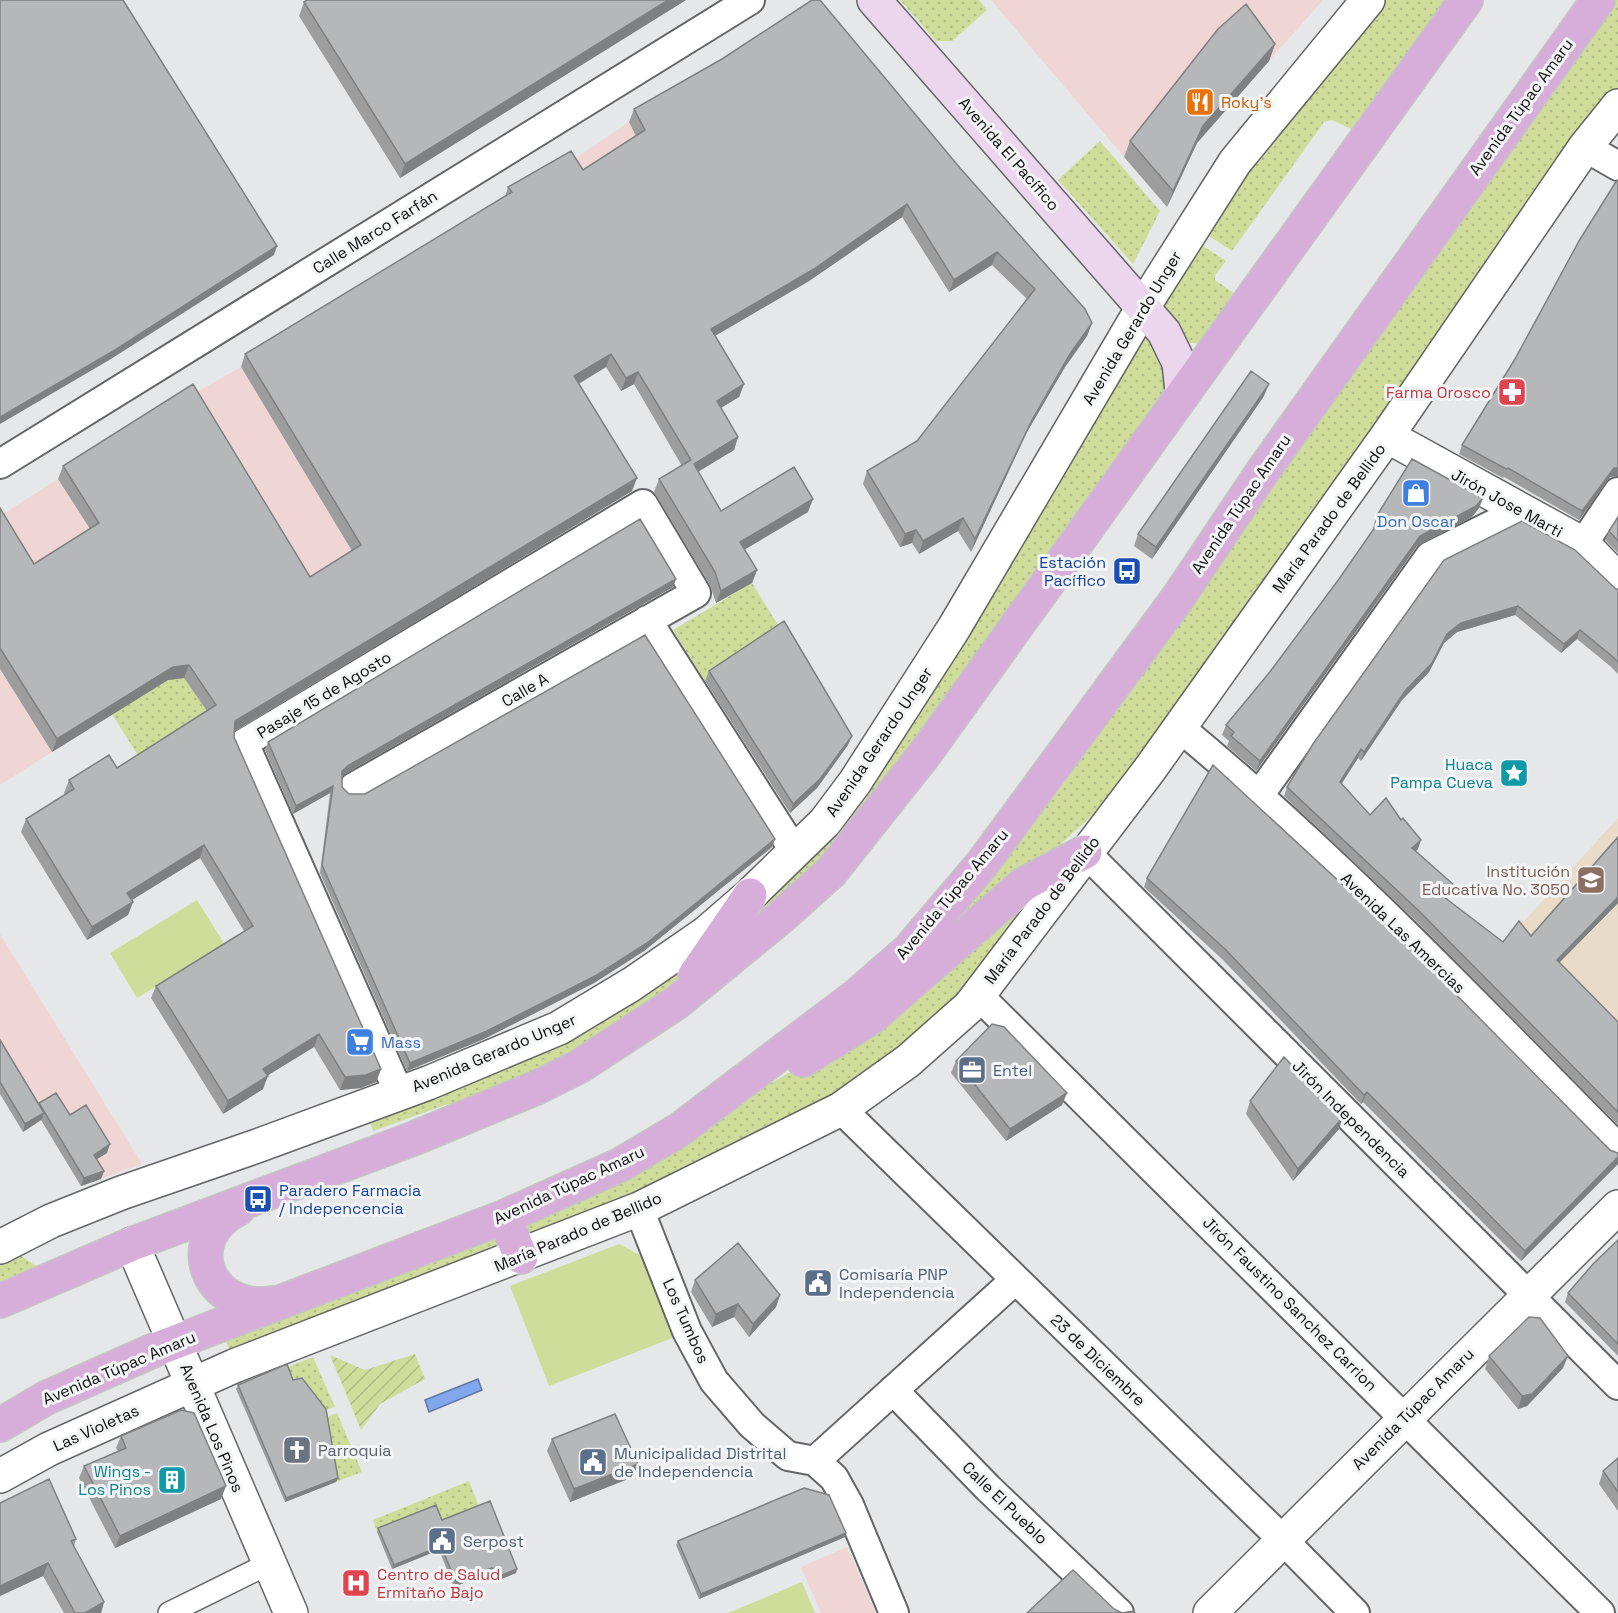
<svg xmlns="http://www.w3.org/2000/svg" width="1618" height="1613" font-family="'Space Grotesk',sans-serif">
<defs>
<pattern id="grass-dots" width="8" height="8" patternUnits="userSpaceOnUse" patternTransform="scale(1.5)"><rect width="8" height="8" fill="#d0dd9a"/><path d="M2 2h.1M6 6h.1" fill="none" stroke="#b1bc84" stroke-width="1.8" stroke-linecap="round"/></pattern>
<pattern id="garden-furrows" width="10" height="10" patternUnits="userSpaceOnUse" patternTransform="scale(1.5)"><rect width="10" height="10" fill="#d0dd9a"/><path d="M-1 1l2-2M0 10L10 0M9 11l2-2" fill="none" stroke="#b1bc84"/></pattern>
</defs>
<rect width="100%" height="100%" fill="#e6e7e8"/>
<!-- industrial -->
<path fill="#f0d5d5" d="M991,0h332l-54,61 -145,96z
M629,122l11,21 -7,85 -66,-64z
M241,367l115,191 -50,32 -118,-193z
M58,479l36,57 -65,41 -29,-61z
M0,669l52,83 -52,33z
M0,934l142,230 -61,22 -81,-134z
M847,1547l29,66h-55l-20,-46z"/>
<!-- education -->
<path fill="#e8dbc7" d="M1618,818v216l-102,-104z"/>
<!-- grass -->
<path fill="url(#grass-dots)" d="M900,0h79l8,10 -35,31h-16z
M1374,0h77l-96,131 -23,-11 -8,2 -92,129 -35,-23z
M1604,0h14v99l-473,669 -204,184 -30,2z
M1100,141l60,70 -27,53 -75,-84z
M1191,238l35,23 -11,14v5l30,21 -45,43 -15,-2 -38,-35z
M1143,315l34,59 -348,495 -132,110 130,-155z
M752,583l29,47 -76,51 -32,-51z
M181,672l30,45 -69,45 -30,-48z
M1109,815l-135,179 -135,111 -313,142 -6,-32 103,-47 185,-106z
M705,938l-32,64 -219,116 -6,-14 -75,27 -7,-20z
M498,1233l7,19 -270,111 -14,-33z
M0,1251l20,4 25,17 -45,21z
M313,1357l22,50 -12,4 -31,-27 -7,-16z
M337,1413l25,59 -26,10 -11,-64z
M469,1481l11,28 -39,16 -64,7 -4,-12z"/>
<!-- park -->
<path fill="#d0dd9a" d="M197,900l28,45 -88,53 -27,-45z
M619,1244l23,12 33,81 -126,49 -39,-100z
M802,1582l13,31h-87z"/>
<!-- garden -->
<path fill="url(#garden-furrows)" d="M415,1354l10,25 -45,25 -19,26 -31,-75 35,15z"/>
<!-- water -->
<path fill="#82a7ec" stroke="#5f78a9" stroke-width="1.5" d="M478,1379l4,11 -53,22 -4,-12z"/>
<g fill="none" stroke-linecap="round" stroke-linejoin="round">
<!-- pedestrian casing -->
<g stroke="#646566" stroke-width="24">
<path id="pedestrian" d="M169,1613l101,-50"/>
</g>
<!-- minor casing -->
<g stroke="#646566" stroke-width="32">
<path id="minor" d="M1585,147l33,19
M0,464l750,-464
M1583,544l35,-52
M647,620l148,232
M1179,727c156,129 297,277 439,421
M354,787l342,-194 -53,-89 -399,239 155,350
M1260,794l170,-238 90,-45
M1085,852l533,533
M978,995l622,618
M841,1109l442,431 72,73
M639,1209l48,122 27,50 38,44 36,31 27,5 19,17 15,27 45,108
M893,1390l95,98 131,125
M815,1461l200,-181"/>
</g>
<!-- tertiary casing -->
<g stroke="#646566" stroke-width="36">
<path id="tertiary" d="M1387,436l196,108 35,36
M132,1244l159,369
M0,1247l51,-26 70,-28 136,-47 171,-63 131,-55 73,-44 74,-51 44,-38 75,-73 30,-40 99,-154 189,-321 92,-145 133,-162
M0,1476l49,-27 185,-83 405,-157 202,-100 67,-48 62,-55 180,-237 237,-333 198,-289 33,-41
M1210,1613l408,-406"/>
</g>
<!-- secondary casing -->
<g stroke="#646566" stroke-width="36">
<path id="secondary" d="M874,0l290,332 15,31 3,29"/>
</g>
<!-- primary casing -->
<g stroke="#c5c5c5" stroke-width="36">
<path id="primary" d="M695,975l55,-80
M803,1060l69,-43 152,-133 61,-32
M238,1209c-60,30 -30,105 35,94
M504,1217l17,40
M0,1301l132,-57 283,-106 123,-51 42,-21 96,-63 106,-87 49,-44 93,-117 542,-755
M0,1425l46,-27 106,-47 352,-134 116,-52 59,-35 177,-134 53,-46 73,-86 195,-265 86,-128 335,-471"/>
</g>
<!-- pedestrian -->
<use href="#pedestrian" stroke="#fff" stroke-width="21"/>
<!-- minor -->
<use href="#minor" stroke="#fff" stroke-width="28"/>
<!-- tertiary -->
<use href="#tertiary" stroke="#fff" stroke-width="33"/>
<!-- secondary -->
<use href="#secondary" stroke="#ebd6ed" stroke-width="33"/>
<!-- primary -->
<use href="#primary" stroke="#d7adda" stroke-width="33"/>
</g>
<!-- wall -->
<path fill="#9d9d9e" d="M307,0h379l-286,178 -101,-162 5,-14z
M1275,44l-6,17 -72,82 -30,64 -43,-50 6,-16z
M634,109l326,59 132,155 -5,13 -22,31 -38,65 -56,120 -13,-21 -39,23 -7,-11 -12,4 -37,-63 4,-13 50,-30 110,-142 -35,-34 -43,27 -47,-75 -93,64 -94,55 29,48 -5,13 -18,11 17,29 -4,13 -36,22 23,39 87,1 -64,38 13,20 -5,13 -36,20 -6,-18 -56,-93 5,-13 23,-13 -48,-82 -13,7 -15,-24 -27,17 53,107 -398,241v5l147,332 -5,13 -15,6 -21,2 -26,-43 -47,29 -4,13 -40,25 -72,-116 5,-12 88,-55 -44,-73 -68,42 1,2 -5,13 -41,25 -66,-108 5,-13 39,-24 -1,-2 5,-13 48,-12 90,-57 -23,-33 -16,2 -116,72 -52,-83v-161l34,56 56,-35 -32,-50 5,-13 247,111 42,-26 -111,-184 4,-13 260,-157 3,-10 75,-17 53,-34 -7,-14z
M1515,359l95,118 -31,43 -75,-43 -1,1 -44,-24 3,-9z
M1264,396l-112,163 -18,-13 4,-12z
M1483,498l-4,10 -7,9 -55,29 -161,225 -29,-25 2,-5 -7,-6 4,-10 43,-52 70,-94 35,-51h-1l3,-11z
M1618,517v36l-13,-13 4,-9z
M1444,560l174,29v85l-8,-8 -33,-27 -16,14 -46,-38 -58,17 -13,11 -15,29 -27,28 -41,61 -3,-3 -17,25 29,32 48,34 -2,2 38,34 -3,9 -4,5 56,43 28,-6 87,-99v66l-59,60 59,59v103l-203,-205 -131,-124 3,-9z
M676,579l-3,8 -327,186 -4,3v11l7,7 426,45 -3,8 -128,104 -50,32 -110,56 -77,32 -87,-198 10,-80 -37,21 -28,-64 3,-8z
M709,671l139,74 -31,43 -27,25 -85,-132z
M1147,878l463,272 8,3v11l-97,97 -158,-159 -2,2 -139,-145 -78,-72z
M0,1040l39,64 31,11 37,38 -11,6 8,12 -3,8 -20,7 -40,-66 -18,12 -23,-38z
M956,1061l106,44 -56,36 -55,-68z
M1250,1101l93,16 -4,12 -46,52 -47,-67z
M1618,1240v116l-53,-54 3,-9z
M695,1280l85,15 -4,12 -27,30 -15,-20 -22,10 -21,-35z
M1489,1356l74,12 -36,38 -9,3 -33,-40z
M293,1380l45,98 -2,4 -51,20 -49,-113 2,-4z
M121,1436l100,63 -106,49 -36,-70 5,-12 34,-15 -2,-3z
M552,1439l81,38 -63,25 -23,-51z
M1618,1458v53l-19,-27 4,-13z
M0,1503l76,36 -2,7 30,56 -3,11h-37l-21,-37 -43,20z
M442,1520l74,53 -20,8 -6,-9 -36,15 -15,-37 -47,19 -15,-37 1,-4z
M845,1537l-146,62 -23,-54 2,-4z"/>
<!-- shaded-wall -->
<path fill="#7f8081" d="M668,0h18l-286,178 5,-14z
M1275,44l-6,17 -72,82 -30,64 6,-16 30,-65z
M907,204l-5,13 -93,64 -103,60 5,-12z
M277,246l-3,9 -163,104 -111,65v-7z
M997,252l-5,13 -43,27 5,-12z
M1092,323l-5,13 -22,31 -38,65 -56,120 4,-13 57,-119 38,-66z
M611,354l-5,13 -37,22 5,-13z
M638,372l-4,12 -13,7 5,-13z
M744,384l-5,13 -27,16 5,-12z
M1269,384l-5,12 -112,163 4,-12z
M738,437l-4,13 -45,27 5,-13z
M1614,468h4v8l-8,1 -31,43 3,-9z
M637,478l-5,13 -402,243 5,-13z
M1483,498l-4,10 -7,9 -55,29 -161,225 4,-10 160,-225z
M813,499l-5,13 -73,43 5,-13z
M963,518l-5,13 -39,23 4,-13z
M916,530l-4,13 -12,4 5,-13z
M757,570l-5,13 -36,20 5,-12z
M676,579l-3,8 -327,186 -6,6 2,-8 7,-6z
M1518,606l-3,9 -58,17 -13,11 -15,29 -27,28 -41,61 3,-9 41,-61 42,-57 14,-11z
M1580,630l-3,9 -16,14 3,-9z
M189,665l-5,13 -16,2 -116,72 5,-13 116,-72z
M852,736l-4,9 -31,43 -27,25 3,-9z
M1361,749l-3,9 -21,33 3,-9z
M333,786l-3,7 -37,21 3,-8z
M775,839l-3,8 -128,104 -50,32 -110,56 -77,32 3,-8z
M1421,840l-3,9 -9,8 3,-9z
M204,845l-4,13 -78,48 5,-13z
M1454,885l-3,9 -11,12 4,-9z
M1618,897v6l-65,66 4,-9z
M133,902l-5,13 -41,25 5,-13z
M319,1034l-5,13 -56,34 5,-12z
M381,1069l-5,13 -15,6 -21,2 5,-13z
M268,1076l-5,13 -40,25 5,-13z
M1367,1092l-4,10 -2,2 3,-9z
M1067,1093l-5,12 -56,36 4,-12z
M44,1113l-3,7 -18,12 2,-8z
M1343,1117l-4,12 -46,52 5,-12z
M110,1144l-3,9 -16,10 3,-8z
M1618,1157v7l-97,97 4,-10z
M104,1171l-3,8 -20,7 3,-8z
M780,1295l-4,12 -27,30 4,-13z
M738,1304l-4,13 -22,10 4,-13z
M1568,1356l-5,12 -36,38 -9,3 4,-13z
M638,1464l-5,13 -63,25 4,-13z
M338,1478l-2,4 -51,20 1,-4z
M226,1486l-5,13 -106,49 5,-12z
M846,1533l-1,4 -146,62 2,-5z
M441,1546l-2,4 -47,19 2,-4z
M48,1563l-5,13 -43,20v-10z
M492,1568l-2,4 -36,15 2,-5z
M517,1569l-1,4 -20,8 1,-4z
M104,1602l-3,11h-16z"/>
<!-- building -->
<path fill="#b6b7b8" stroke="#7f8081" stroke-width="1.5" d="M0,0h123l154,246 -162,104 -115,67z
M307,0h361l-263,164 -101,-162z
M812,0h8l140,168 125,141 7,14 -22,31 -38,66 -57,119 -12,-21 -40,23 -7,-11 -11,4 -38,-63 50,-30 118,-152 -38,-37 -43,28 -47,-76 -93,65 -103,60 33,55 -27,17 21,36 -44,27 27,47 73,-44 19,32 -73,43 17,28 -36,21 -6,-19 -56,-93 32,-19 -53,-88 -12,6 -15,-24 -37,22 63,102 -402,243 -1,16 147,332 -15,6 -21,2 -26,-43 -56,35 5,7 -40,25 -72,-115 97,-60 -49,-81 -77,48 6,9 -41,25 -66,-108 48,-30 -5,-9 40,-25 8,13 99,-63 -27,-40 -16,2 -116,72 -57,-91v-140l34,56 65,-41 -36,-57 130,-82 117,193 51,-32 -116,-191 267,-162 -4,-5 63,-36 12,19 62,-40 -11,-21 88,-50z
M1246,4l29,40 -72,82 -30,65 -43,-50 88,-112z
M1617,180l1,1v287h-4l-32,43 -74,-43 -2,1 -44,-24 53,-86 64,-118z
M1251,371l18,13 -113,163 -18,-13z
M1412,459l71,39 -7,8 -56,30 -160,225 -29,-25 3,-4 -8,-7 43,-52 70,-94 41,-59 -4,-3z
M1618,517v24l-9,-10z
M640,519l36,60 -327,186 -7,6v16l7,7h16l280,-159 130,204 -128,104 -50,32 -110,56 -77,32 -88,-198 11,-79 -37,20 -28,-64z
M1522,521l53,29 41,39h2v73l-5,-5 -33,-27 -16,14 -46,-38 -57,17 -14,11 -15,29 -27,28 -41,61 -3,-3 -21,33 30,33 16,-17 15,22 2,-2 18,22 -9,8 42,37 -10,12 59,45 16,-21 12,15 87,-99v60l-61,63 61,62v90l-199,-201 -132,-124 26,-43 131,-184z
M784,621l68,115 -32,43 -27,25 -84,-133z
M1213,765l183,169 214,216 8,3v4l-93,94 -158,-159 -3,3 -138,-145 -79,-72z
M992,1024l12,3 63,66 -57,36 -54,-68z
M0,1040l44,73 -19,11 -25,-42z
M1284,1057l59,60 -45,52 -48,-68z
M56,1093l14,22 16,-10 24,39 -16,11 10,16 -20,7 -45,-75z
M1618,1240v104l-50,-51 26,-30z
M738,1243l42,52 -27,29 -15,-20 -22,10 -21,-34z
M1529,1317l11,1 28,38 -36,38 -10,2 -33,-40z
M287,1364l6,16 9,-2 24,31 12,69 -52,20 -48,-113z
M181,1410l13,3 32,73 -106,50 -36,-70 42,-18 -5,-12z
M615,1414l23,50 -64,25 -22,-50z
M1618,1458v34l-15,-21z
M49,1479l27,60 -5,2 33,61 -19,11h-10l-27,-50 -48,23v-83z
M804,1488l25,7 17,38 -145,61 -23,-53z
M490,1501l27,68 -20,8 -5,-9 -36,14 -15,-36 -47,19 -16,-37 58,-23 6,15z
M1073,1570l41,39 8,4 11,-2 2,2h-108z"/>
<!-- icons -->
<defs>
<g id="restaurant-square" transform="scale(1.5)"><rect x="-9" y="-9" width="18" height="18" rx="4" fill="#e8710a" stroke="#f3f4f5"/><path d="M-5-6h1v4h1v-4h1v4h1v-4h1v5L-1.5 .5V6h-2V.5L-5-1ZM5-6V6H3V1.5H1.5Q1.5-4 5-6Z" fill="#fff"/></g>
<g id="pharmacy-square" transform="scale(1.5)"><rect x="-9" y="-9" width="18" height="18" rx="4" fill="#e0444e" stroke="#f3f4f5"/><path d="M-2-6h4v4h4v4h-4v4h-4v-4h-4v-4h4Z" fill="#fff"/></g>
<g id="shop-square" transform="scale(1.5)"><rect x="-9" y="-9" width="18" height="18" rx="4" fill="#3f7fe0" stroke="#f3f4f5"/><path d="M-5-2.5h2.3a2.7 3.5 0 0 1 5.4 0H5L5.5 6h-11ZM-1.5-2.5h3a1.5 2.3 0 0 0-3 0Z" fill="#fff"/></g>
<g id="bus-square" transform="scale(1.5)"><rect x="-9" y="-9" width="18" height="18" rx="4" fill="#1a4fb4" stroke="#f3f4f5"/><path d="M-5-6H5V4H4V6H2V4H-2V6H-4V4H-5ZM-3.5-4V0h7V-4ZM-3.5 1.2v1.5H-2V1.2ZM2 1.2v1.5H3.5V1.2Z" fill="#fff"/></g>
<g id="sight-square" transform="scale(1.5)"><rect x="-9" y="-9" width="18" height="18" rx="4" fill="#0f9aa8" stroke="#f3f4f5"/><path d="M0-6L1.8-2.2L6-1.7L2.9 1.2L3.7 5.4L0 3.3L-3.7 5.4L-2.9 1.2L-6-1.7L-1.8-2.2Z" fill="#fff"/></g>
<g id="school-square" transform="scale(1.5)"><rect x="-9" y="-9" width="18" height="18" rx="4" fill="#8d6e63" stroke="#f3f4f5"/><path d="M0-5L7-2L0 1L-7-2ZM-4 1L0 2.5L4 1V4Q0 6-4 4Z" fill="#fff"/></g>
<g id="supermarket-square" transform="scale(1.5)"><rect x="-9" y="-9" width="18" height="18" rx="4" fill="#3f7fe0" stroke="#f3f4f5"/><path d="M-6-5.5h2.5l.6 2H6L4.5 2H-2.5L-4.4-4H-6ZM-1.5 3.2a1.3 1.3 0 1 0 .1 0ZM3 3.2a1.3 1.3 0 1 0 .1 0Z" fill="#fff"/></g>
<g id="office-square" transform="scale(1.5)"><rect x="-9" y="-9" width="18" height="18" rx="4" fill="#5c6f8a" stroke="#f3f4f5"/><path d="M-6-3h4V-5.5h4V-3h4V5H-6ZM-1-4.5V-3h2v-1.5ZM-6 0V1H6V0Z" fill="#fff"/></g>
<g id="civic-square" transform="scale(1.5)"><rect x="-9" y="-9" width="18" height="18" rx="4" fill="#5c6f8a" stroke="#f3f4f5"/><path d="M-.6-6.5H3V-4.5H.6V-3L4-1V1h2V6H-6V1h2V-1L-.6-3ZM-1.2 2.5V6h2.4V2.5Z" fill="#fff"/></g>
<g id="church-square" transform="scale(1.5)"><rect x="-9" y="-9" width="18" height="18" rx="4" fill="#6b7280" stroke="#f3f4f5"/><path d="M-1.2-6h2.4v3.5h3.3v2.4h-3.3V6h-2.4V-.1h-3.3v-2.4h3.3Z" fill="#fff"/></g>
<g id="building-square" transform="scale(1.5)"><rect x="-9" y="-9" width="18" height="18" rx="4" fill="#0f9aa8" stroke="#f3f4f5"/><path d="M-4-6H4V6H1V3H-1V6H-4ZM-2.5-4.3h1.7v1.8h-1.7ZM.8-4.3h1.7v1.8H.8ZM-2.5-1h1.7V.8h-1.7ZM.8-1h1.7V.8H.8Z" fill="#fff"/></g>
<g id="hospital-square" transform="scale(1.5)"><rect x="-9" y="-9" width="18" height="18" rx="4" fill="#e0444e" stroke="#f3f4f5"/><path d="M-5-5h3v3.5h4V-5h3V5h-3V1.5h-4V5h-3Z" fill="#fff"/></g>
</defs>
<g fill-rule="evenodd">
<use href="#restaurant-square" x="1200" y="102"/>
<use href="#pharmacy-square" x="1512" y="392"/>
<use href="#shop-square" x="1416" y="493"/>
<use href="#bus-square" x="1127" y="571"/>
<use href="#sight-square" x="1514" y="773"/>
<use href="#school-square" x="1591" y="880"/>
<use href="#supermarket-square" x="360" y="1042"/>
<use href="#office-square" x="972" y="1070"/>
<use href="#bus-square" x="258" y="1199"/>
<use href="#civic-square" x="818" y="1283"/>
<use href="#church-square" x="297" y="1450"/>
<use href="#civic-square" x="593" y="1462"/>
<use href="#building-square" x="172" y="1480"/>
<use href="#civic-square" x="442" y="1541"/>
<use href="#hospital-square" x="356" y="1583"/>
</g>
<g text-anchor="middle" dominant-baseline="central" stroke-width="6" stroke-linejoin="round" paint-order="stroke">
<!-- food labels -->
<g font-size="16" fill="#c56008" stroke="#f3f4f5" text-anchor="start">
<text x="1221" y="102">Roky's</text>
</g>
<!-- street labels -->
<g font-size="16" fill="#0c0c0c" stroke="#f3f4f5">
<text transform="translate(1521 107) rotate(-54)">Avenida Túpac Amaru</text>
<text transform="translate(1009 154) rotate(49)">Avenida El Pacífico</text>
<text transform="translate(375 232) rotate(-32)">Calle Marco Farfán</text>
<text transform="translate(1132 328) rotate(-59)">Avenida Gerardo Unger</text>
<text transform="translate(1507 503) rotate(29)">Jirón Jose Marti</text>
<text transform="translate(1241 504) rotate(-56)">Avenida Túpac Amaru</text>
<text transform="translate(1329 518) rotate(-54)">María Parado de Bellido</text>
<text transform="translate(525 690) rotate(-30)">Calle A</text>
<text transform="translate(324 695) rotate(-31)">Pasaje 15 de Agosto</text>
<text transform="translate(879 742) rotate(-56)">Avenida Gerardo Unger</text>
<text transform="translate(952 894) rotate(-50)">Avenida Túpac Amaru</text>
<text transform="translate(1042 910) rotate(-53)">María Parado de Bellido</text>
<text transform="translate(1403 933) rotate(44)">Avenida Las Amercias</text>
<text transform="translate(494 1053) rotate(-23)">Avenida Gerardo Unger</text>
<text transform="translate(1351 1119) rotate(45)">Jirón Independencia</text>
<text transform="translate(569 1185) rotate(-25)">Avenida Túpac Amaru</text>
<text transform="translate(578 1232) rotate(-23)">María Parado de Bellido</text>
<text transform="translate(1290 1304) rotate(45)">Jirón Faustino Sanchez Carrion</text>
<text transform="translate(686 1321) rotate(66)">Los Tumbos</text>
<text transform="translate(1098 1360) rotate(44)">23 de Diciembre</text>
<text transform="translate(119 1368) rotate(-23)">Avenida Túpac Amaru</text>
<text transform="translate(1413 1409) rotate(-45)">Avenida Túpac Amaru</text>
<text transform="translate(96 1428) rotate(-24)">Las Violetas</text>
<text transform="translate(212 1428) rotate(67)">Avenida Los Pinos</text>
<text transform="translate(1005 1503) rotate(44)">Calle El Pueblo</text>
</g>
<!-- health labels -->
<g font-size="16" fill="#be3a42" stroke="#f3f4f5" text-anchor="end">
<text x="1491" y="392">Farma Orosco</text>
<text x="377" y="1574" text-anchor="start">Centro de Salud<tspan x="377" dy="18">Ermitaño Bajo</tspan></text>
</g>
<!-- shop labels -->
<g font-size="16" fill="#366cbe" stroke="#f3f4f5">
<text x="1416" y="521">Don Oscar</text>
<text x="381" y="1042" text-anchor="start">Mass</text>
</g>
<!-- transit labels -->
<g font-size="16" fill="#164399" stroke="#f3f4f5" text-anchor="end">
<text x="1106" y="562">Estación<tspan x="1106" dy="18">Pacífico</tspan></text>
<text x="279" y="1190" text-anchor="start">Paradero Farmacia<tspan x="279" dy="18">/ Indepencencia</tspan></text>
</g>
<!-- culture labels -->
<g font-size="16" fill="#0d838f" stroke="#f3f4f5" text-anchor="end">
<text x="1493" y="764">Huaca<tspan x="1493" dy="18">Pampa Cueva</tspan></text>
<text x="151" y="1471">Wings -<tspan x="151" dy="18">Los Pinos</tspan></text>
</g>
<!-- education labels -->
<g font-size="16" fill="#785e54" stroke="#f3f4f5" text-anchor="end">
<text x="1570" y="871">Institución<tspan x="1570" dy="18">Educativa No. 3050</tspan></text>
</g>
<!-- service labels -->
<g font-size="16" fill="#4e5e75" stroke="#f3f4f5" text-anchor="start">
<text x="993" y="1070">Entel</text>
<text x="839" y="1274">Comisaría PNP<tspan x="839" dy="18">Independencia</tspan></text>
<text x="614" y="1453">Municipalidad Distrital<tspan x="614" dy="18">de Independencia</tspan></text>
<text x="463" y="1541">Serpost</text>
</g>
<!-- worship labels -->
<g font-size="16" fill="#5b616d" stroke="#f3f4f5" text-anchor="start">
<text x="318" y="1450">Parroquia</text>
</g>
</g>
</svg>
